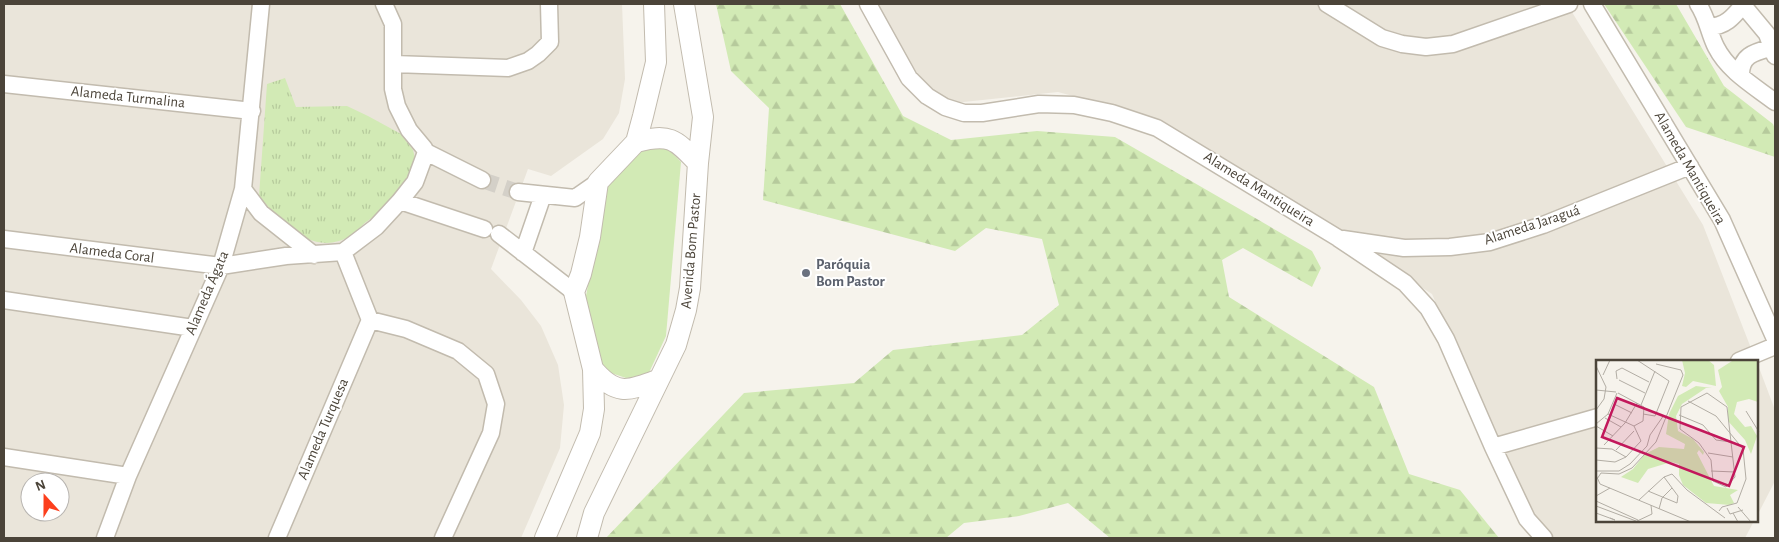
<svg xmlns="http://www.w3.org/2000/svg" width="1779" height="542" font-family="'Alegreya Sans',sans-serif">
<defs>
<pattern id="forest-firs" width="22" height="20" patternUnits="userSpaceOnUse" patternTransform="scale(1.25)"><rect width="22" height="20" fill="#d2eab5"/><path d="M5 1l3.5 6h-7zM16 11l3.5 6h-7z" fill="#b6ca9c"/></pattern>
<pattern id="park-tufts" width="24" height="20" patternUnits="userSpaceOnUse" patternTransform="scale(1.25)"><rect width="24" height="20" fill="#d2eab5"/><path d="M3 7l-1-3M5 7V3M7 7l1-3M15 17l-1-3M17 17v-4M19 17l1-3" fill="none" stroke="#b6ca9c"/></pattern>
</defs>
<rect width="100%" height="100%" fill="#f6f3ec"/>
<!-- residential -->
<path fill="#eae5da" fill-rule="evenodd" d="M4,4h618l3,75 -6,34 -16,26 -52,37 -23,-7 -37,100 30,31 20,26 17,39 6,40 -4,43 -39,90h-517zM30,482h30v30h-30z
M874,4h693l136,221 53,136h-158v160h156l-9,17h-194l-24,-21 -95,-223 -273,-175 -101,-27 -104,11 -36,-21z
M1758,365l17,45v71l-17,33z"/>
<!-- grass -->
<path fill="#d2eab5" d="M647,145c18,1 22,4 34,17l-15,174 -19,41 -21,1 -27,-9 -14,-68 22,-114z"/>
<!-- forest -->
<path fill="url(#forest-firs)" d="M716,4h124l63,112 48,24 86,-9 78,6 197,114 9,17 -9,19 -69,-39 -21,12 7,37 145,90 35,87 51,16 39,48h-389l-42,-35 -49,13 -55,7 -18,15h-340l138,-145 110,-10 39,-33 129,-15 37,-30 -17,-66 -56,-11 -31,23 -192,-51 6,-92 -38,-37z
M1604,4h72l48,82 49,38 2,5v28l-89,-30z"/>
<!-- park -->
<path fill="url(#park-tufts)" d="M285,78l11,29 51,-1 21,10 33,18 12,16 4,16c-7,11 -14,25 -23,35 -7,8 -19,14 -28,21 -5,4 -9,10 -14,13 -39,24 -70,-12 -93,-39l8,-112z"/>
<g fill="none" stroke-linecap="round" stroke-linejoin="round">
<!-- minor-tunnel -->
<path stroke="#d4d0c8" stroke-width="16" stroke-dasharray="16 8" stroke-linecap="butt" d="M482,180l36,12"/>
<!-- minor casing -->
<g stroke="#c2bbae" stroke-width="19">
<path id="minor" d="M868,4l41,74 18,18 18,11 19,6h18l57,-9 35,1 38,8 45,15 181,110 67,45 23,25 18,31 47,108 34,72 17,19
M1327,4l55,34 20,6 24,3 27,-3 116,-40
M1592,4l130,216 53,119
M1698,4c9,13 11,29 18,43 12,24 38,39 59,55
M1742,4l25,30 8,22
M1709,27c17,-1 24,-10 34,-22
M394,64l114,4 20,-7 10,-7 12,-12 -1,-38
M1741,76c-1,-21 14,-24 32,-29
M4,84l248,27
M426,152l56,28
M243,189l18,24 53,42
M518,192l57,6 23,-16
M400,201l84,28
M499,234l75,58
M4,239l217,27 65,-10 57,-4 33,-25 24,-26 15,-19 11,-30 -2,-4 -15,-18 -12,-24 -4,-17v-65l-9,-20
M1343,239l61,9 46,-1 40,-5 53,-17 147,-59
M343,252l27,68 36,9 52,22 28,23 10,30 -5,29 -48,105
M523,253l20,-58
M4,300l189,28
M1739,361l36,-15
M1493,447l105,-30
M4,457l124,19
M105,538l23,-62 93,-210 22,-77 18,-185
M277,538l93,-218"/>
</g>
<!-- tertiary casing -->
<g stroke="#c2bbae" stroke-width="22">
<path id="tertiary" d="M636,142c34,-9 39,-3 62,21
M593,369c22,26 34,23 64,11
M545,538l45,-105 4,-24 -1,-40 -19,-77 7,-18 9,-37 8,-55 38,-40 7,-26 13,-54 -2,-58
M587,538l7,-25 82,-168 10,-35 4,-22 8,-125 5,-46 -19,-113"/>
</g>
<!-- minor -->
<use href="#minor" stroke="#fff" stroke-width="16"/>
<!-- tertiary -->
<use href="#tertiary" stroke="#fff" stroke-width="20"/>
</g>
<!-- markers -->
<circle fill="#6b7280" stroke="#fff" stroke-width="2" cx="806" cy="273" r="5"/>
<g text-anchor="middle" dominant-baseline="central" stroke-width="4" stroke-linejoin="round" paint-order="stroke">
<!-- street labels -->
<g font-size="15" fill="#4b4439" stroke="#fff">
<text transform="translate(128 97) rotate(6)">Alameda Turmalina</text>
<text transform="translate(1690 168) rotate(60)">Alameda Mantiqueira</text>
<text transform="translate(1259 189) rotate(32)">Alameda Mantiqueira</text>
<text transform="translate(1532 225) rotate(-18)">Alameda Jaraguá</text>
<text transform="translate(691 251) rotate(-85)">Avenida Bom Pastor</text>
<text transform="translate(112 253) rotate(7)">Alameda Coral</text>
<text transform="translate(207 293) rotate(-67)">Alameda Ágata</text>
<text transform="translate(323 429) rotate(-67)">Alameda Turquesa</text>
</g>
<!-- worship labels -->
<g font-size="15" font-weight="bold" fill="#5b616d" stroke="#fff" text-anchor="start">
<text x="816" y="264">Paróquia<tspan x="816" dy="17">Bom Pastor</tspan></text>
</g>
</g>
<!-- overview -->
<g transform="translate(1596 360)">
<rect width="162" height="162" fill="#f6f3ec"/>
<path d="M86,0h26l6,5 2,21 -23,-5 -7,6 -4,-1 3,-13zM162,0v42l-9,-3 -12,3 -3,12 11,13 6,-1 6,10 -6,18 -6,-14 -17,-19v-14l-9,-16 3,-4 -4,-17 14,-9zM100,26l16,2h-6l-24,16 -6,12 2,15 15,8 11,13 -1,3 -4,-5 -2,3 17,33 24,4 -8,5 4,8 -4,2 -24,-2 -23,-18 -4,-10v-11l-8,-2 -23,7 -10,14 -17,-6 12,-8 12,-15 14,-7 25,2 1,-5 -19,-10 3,-20 9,-18z" fill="#d2eab5"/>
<path fill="none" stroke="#b2ada4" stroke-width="1" d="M41,0l32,21 -14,35 -12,-2M60,4l25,6 2,5M0,6l10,21 -2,12 -8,11M7,15l7,-15M21,19l-1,-8 6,-3 27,14M23,20l26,13M0,30l20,2M111,33l20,14 8,70 -9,10 -13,-6 -2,-21 -12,-17 -19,-14 1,-22zM92,41l28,15 27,33 3,30 -9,24 -15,4 -3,4M18,44l18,9M45,45l14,-34M150,51l13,21M12,54l26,12 9,-5 1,-14 -26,-14M83,55l24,10 13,15 15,2M9,58l16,9M0,64l12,-10 9,-21M0,66l17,10M8,85l21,-22 12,-20M0,88l16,1 14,8M20,90l18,-19M112,93l25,4M0,100l19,2 11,-5 15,-16 -7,-15M0,111h23l11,-7 17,-18 3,-11 14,-20M115,111l24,1M0,115l4,9 91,38M1,119l4,-6 18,1 13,-6 24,-26 27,-67M52,131l29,12 1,-7 -14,-19M0,136l14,-8M43,140l25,-23 8,-3 15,16 38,28M0,141l42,19M0,146l40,15M142,147l13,15M131,148l3,6 13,-4M63,149l3,-11 10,-10M0,153l19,7 -5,-2M137,153l5,9h6M39,162l17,-8 -1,-9"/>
<path fill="#c2185b" fill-opacity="0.15" stroke="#c2185b" stroke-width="2.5" d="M21,38l127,49 -15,39 -127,-49z"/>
<rect width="162" height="162" fill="none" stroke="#4b4439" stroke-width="2.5"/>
</g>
<!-- border -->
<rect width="1779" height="542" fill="none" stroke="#4b4439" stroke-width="10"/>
<!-- north arrow -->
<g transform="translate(45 497) rotate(339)"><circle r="24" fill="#ffffff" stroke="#b7b4b0"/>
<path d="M0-4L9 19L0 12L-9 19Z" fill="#fc3f1d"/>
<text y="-8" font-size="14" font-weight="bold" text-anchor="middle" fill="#4b4439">N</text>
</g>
</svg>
